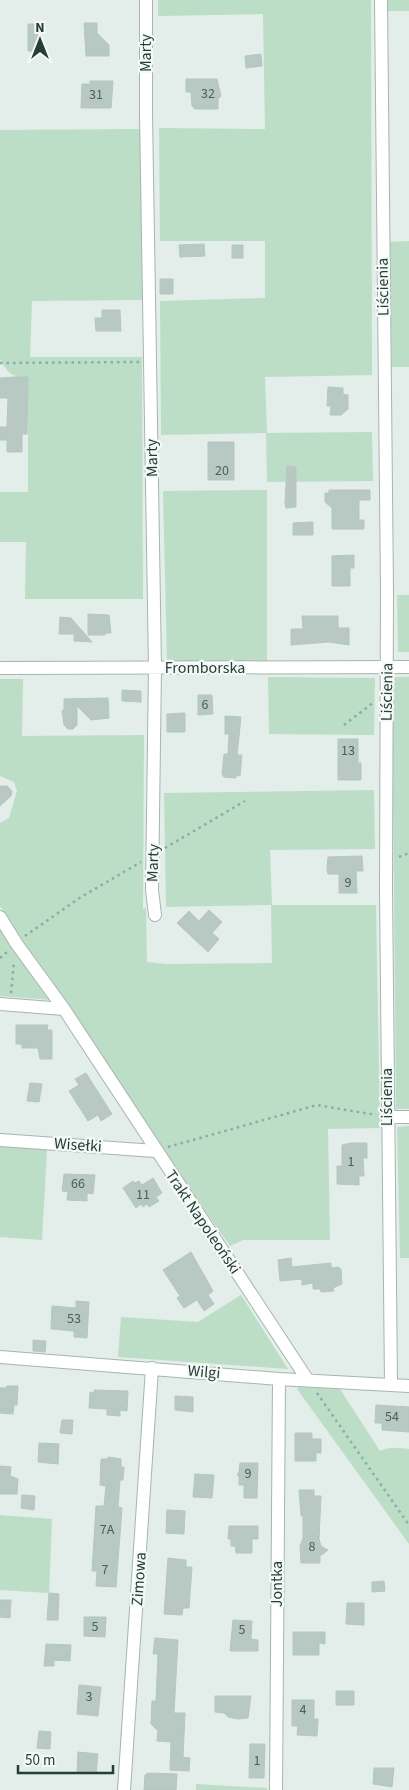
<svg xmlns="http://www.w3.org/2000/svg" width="409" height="1790" font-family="'Source Sans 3',sans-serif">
<rect width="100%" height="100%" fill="#e3ede9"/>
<!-- green -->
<path fill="#bcdec6" d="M158,0h213l1,375 -107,2 2,56 105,-1 1,49 -106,1 -1,-49 -105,2 -1,-134 105,-3v-57h-105l-1,-113 106,1 -2,-115 -105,2z
M385,0h24v11h-24z
M141,129l1,171 -110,1 -2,56h112l1,242h-118l1,-57h-26v-50h28v-114c-17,-2 -19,-3 -28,-19v-229z
M409,241v126h-17l-3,-125z
M267,490v171l-100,1 -4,-171z
M397,595h12v57h-11z
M268,677l107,1 -1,57 -105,-1z
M392,677h17v432h-13z
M0,679h23l-1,57 122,-1 -1,174 3,-1 1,54 19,2 106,-1 -1,-58 -105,2 -2,-114 210,-3 1,59 -105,1 2,55h104l4,223 -52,1 2,111h-87l-13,6 -68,-96 -96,-149 -66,-5v-67l6,8 10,-7 -16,-24v-83l9,-5 8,-27 -3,-9 -14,-6z
M409,1126v132h-9l-3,-131z
M0,1146l47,3 -5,91 -42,-3z
M241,1295l47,74 -170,-12 3,-40 77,5z
M299,1387l41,2 40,62c10,-5 18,-3 29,-2v95l-112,-155z
M0,1515l52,4 -3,74 -49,-3z
M196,1784l71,4v2h-71z"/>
<!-- building -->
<path fill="#b8c8c2" stroke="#b5c7c0" d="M84,23h13v10l12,12v11h-23z
M28,24h14l-1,28 -13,-1z
M261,54l1,12 -16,2 -1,-12z
M186,79h31l4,17 -3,3v10h-23l-3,-3 -1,-14h-5z
M90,81h23l-2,27h-30l1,-24h8z
M204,244l1,12 -25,1 -1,-12z
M232,245h11v13h-11z
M160,279h13v15h-13z
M102,310h18l1,21h-25l-1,-13h7z
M15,377h13l-1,57h-5v18h-15v-12h-7v-13h7l1,-29h-8v-20z
M328,387l15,1v6l5,1v14l-7,6h-11l1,-9h-4z
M208,442h26v38h-26z
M287,466l9,1v40l-10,1 -1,-5z
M329,490h41v10h-11v20h5v9h-32v-21l-7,-6v-9h4z
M313,522v13h-20v-12z
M354,555v13h-4v18h-18v-30z
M88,614l21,1 2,18h-6v2h-17z
M302,616h36v12h11v17l-20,-3 -38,3v-16h12z
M60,617l11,1 21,24 -18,-1v-7h-15z
M122,690l19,1v11l-19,-1z
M198,695h14l1,19 -15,1z
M108,698l1,20 -18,2 -14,-14v19l-4,4h-5l-4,-4 -2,-14 2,-2v-10z
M185,713v19h-18v-18z
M225,716l16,1 -4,38h5l-2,21 -4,-1v3l-12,-1 -2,-3 2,-20h4l1,-20h-4z
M338,739h20v24h3v17h-23z
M0,786h7l5,5 -1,5 -11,10z
M362,856l1,15h-7l1,22h-18v-19h-11l-1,-4 1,-13z
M209,910l13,12 -10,11 7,6 -11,13 -31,-29 12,-12 10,10z
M16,1025h32l-1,5h5v29h-12l-2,-11h-16v-4h-6z
M86,1073l26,41 -11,7 -3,-6 -10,6 -19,-30 10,-6 -4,-6z
M30,1083l12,1 -3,18 -12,-1z
M351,1143h16v15h-4l1,18h-5v9l-22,-1v-18h5v-21z
M64,1174l31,1 -2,19 -6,-1v8l-20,-1 1,-8 -6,-1z
M153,1178l9,15 -6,4 3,4 -10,6 -2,-3 -4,3 -2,-3 -5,4 -13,-20 10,-7 2,2 4,-2 3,4z
M191,1252l22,39 -5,4 6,9 -10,7 -7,-11 -13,8 -7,-10 3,-2 -17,-26z
M291,1258l1,9 39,-4v5l7,-1 3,2 1,15 -9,4 1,3 -13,1 -1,-3h-7v-6l-11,2v-6l-22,2 -2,-21z
M76,1301l13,1 -2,36 -13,-1v-6l-23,-2 1,-23 24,2z
M33,1340l13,1 -1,11 -12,-1z
M7,1386h11l-1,19h-3l-1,9 -13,-1v-25h6z
M94,1390l34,1 -1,20 -7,-1v6l-13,-1v-6l-18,-1 1,-16 4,1z
M175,1396l18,1v15l-18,-2z
M376,1405l33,2v25l-27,-2v-7h-7z
M62,1420h11l-1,14 -12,-1z
M295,1433h17v6h9v14h-5v8h-21z
M39,1443l20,1 -1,20 -20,-2z
M108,1457l13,2v8h3l-1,13h-3l-2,27 4,1 -6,79 -20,-1 1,-15h-5l4,-65h8l2,-20 -6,-1 1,-26h7z
M240,1463h18l-1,35h-13v-13h-5v-8l-2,-3 2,-2z
M0,1466l11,1 -1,9 8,3 -1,15h-17z
M195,1474l19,1 -2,23 -19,-1z
M299,1490h15v6h7l-2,43 2,7 7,4 -8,6v7h-19l-1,-17 3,-8v-22h-2z
M22,1495l13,1 -1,14 -13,-2z
M167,1510l18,1 -1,23 -18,-1z
M229,1526h29v13h-6v14h-16l-1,-7h-4v-7h-3z
M168,1558l18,2v7h6l-3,41h-6l-1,7 -18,-1z
M384,1581l1,10 -13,1v-10z
M49,1593l10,1 -1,26h-11z
M0,1600h11l-1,18 -10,-1z
M347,1603h17v22l-18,-1z
M84,1617h22l-1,20 -21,-1z
M233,1620l19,1 -1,18 7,1v11h-28z
M293,1632h32v12l-6,-1v12h-26z
M155,1638l23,2 -4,73h11l-2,44 7,1 -1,13 -19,-1 1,-28 -14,-1 1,-10 -7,-7 1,-23h4l2,-47h-5z
M46,1644l25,1 -1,16 -16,-1v6h-10z
M79,1685l22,2 -3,29 -21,-2z
M336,1691h18v14h-18z
M215,1696h36l-3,22 -10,1 -10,-2 -4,-4 -9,-1z
M292,1700h22v19h4l-1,17 -20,-1 1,-9h-6z
M39,1731l12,1 -1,17 -13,-1z
M250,1744h15l-1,34h-15z
M78,1752l20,2 -2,19 -19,-1z
M374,1768h20l-2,19 -19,-3z
M148,1773l29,1 -1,16h-32l1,-15z"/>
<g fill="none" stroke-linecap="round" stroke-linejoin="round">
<!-- street casing -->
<g stroke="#a6b5b0" stroke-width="14">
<path id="street" d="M146,0v114l9,554 -3,222 3,25
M381,0l6,590 -1,299 5,495
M0,668l409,-1
M0,917l16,26 48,66 243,370
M0,1004l64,5
M387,1117h22
M0,1140l155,11
M0,1357l279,22 130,7
M124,1790l28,-422
M276,1790l3,-411"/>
</g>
<!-- path -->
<path stroke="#83b1a3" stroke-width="2.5" stroke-dasharray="2.5 4" stroke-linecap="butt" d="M0,363l139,-1
M344,725l30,-23
M165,848l80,-47
M399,857l10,-4
M25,936l56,-39 60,-35
M0,958l8,-7
M11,993l3,-31
M168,1147l149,-42 59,10
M317,1393l92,132"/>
<!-- street -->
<use href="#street" stroke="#fff" stroke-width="12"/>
</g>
<g text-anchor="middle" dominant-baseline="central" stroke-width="4.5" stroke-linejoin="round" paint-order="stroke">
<!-- number labels -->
<g font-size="14" fill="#48615a">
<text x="208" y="94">32</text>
<text x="96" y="95">31</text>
<text x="222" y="471">20</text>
<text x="205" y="705">6</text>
<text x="348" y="751">13</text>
<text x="348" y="883">9</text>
<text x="351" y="1162">1</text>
<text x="78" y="1184">66</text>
<text x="143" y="1195">11</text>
<text x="74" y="1319">53</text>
<text x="392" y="1417">54</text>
<text x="248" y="1474">9</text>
<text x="107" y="1530">7A</text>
<text x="312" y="1547">8</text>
<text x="105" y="1570">7</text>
<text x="95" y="1627">5</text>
<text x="242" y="1630">5</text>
<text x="89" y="1697">3</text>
<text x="303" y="1710">4</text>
<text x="257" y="1761">1</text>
</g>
<!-- street labels -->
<g font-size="16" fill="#233f37" stroke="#f4f9f7">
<text transform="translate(146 53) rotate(-90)">Marty</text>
<text transform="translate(383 287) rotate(-91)">Liścienia</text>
<text transform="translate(152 458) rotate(-91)">Marty</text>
<text x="205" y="668">Fromborska</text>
<text transform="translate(387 692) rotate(-89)">Liścienia</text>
<text transform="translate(153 863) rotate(-88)">Marty</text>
<text transform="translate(387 1097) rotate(-90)">Liścienia</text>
<text transform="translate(78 1145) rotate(4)">Wisełki</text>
<text transform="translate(203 1222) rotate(56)">Trakt Napoleoński</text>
<text transform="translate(204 1372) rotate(5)">Wilgi</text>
<text transform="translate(139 1579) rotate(-86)">Zimowa</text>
<text transform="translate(277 1584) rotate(-90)">Jontka</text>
</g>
</g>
<!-- north arrow -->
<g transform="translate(40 40)" stroke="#f4f9f7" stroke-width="4" paint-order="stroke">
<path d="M0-4L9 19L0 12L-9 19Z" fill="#233f37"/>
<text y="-8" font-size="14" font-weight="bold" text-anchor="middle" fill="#233f37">N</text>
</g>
<!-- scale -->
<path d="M18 1765v8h95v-8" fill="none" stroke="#233f37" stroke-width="2.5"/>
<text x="25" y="1765" font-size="15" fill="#233f37" stroke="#f4f9f7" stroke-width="4" paint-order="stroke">50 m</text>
</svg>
